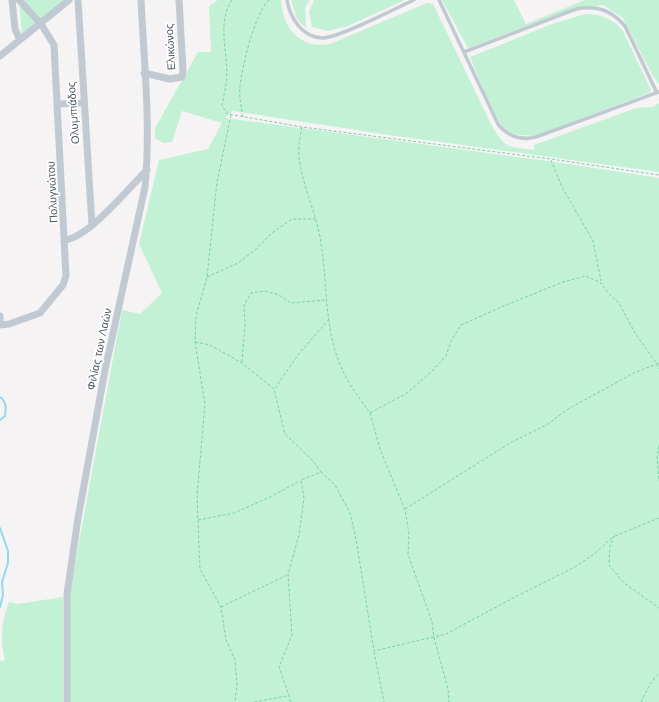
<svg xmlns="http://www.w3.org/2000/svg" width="659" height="702" font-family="Montserrat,sans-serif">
<rect width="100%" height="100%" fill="#f5f3f3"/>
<!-- green -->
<path fill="#c3f1d5" d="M19,0h46l-43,37z
M218,0h63c2,29 19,49 49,44l97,-41 6,1 60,124c15,23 16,18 41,22v-5l102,-37 17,-1 6,-4v69l-270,-37 -156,-24 -8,7 330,44 104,16v524h-589v-106l4,-27 48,-259 18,4 22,-21 -23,-49 20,-84 49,-11 14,-26 -40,-12 -10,31 -9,1 -8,-5v-10l43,-76h13l-2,-46z
M291,0h19l-5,7 1,21 -9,-9z
M314,0h91l-57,26 -20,5 -16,-4 -3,-15z
M442,0h72l12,24 59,-24h74v84l-6,-8 -30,-58 -20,-13 -28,3 -107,40z
M585,14c16,0 27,4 38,17l28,59 -2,3 -112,42c-9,1 -20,1 -28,-3 -13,-7 -32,-60 -39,-75l82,-33z
M63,597v105h-63v-41l5,-1c-5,-21 -4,-36 4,-58l9,2z"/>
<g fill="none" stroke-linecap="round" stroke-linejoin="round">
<!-- stream -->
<path stroke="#90daee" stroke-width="2" d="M0,397c7,5 6,12 5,19l-5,4
M0,528l8,23v12l-6,19 1,13 -3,12"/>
<!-- path -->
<path stroke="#7ad0a6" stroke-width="1" stroke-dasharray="3 2" stroke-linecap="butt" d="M232,0c-14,21 -6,48 -5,71 0,11 -3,24 -5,35l6,8 74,13 249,32 108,16
M231,115l-14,67 -10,95 -11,39 -1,26 10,62 -8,91 3,74 21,38 5,33 9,20 2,25 -2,17
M243,117c-2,-10 -4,-20 -3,-31 2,-20 15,-73 29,-86
M302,127c-2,10 -4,21 -3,30 3,28 16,53 21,80 8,43 3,91 22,132 7,16 18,30 28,44l37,-20 22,-19 17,-18 5,-15 10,-16 45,-20 57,-23 23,-6 15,7 7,10 11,10 16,30 22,31 2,5
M551,160l11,27 31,54 8,40
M207,277l31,-14 17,-13 17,-17 20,-14h25
M195,342l15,3 32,18 32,26 11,45 28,27 8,11
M242,362l3,-38 -1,-19 7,-12 14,-2 14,4 12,8 35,-3
M275,388l23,-33 31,-36
M370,413l10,36 25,61 4,24 -1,20 24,68 2,16 14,51 1,13
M659,446l-2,11 2,24
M405,509l105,-66 38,-19 20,-15 66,-36 25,-10
M198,520l36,-7 34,-15 32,-17
M615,536l44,-18
M221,607l66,-32
M374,652l10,50
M254,702l33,-6
M291,702l-12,-35 13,-32 -4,-61 11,-39 5,-37 -3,-18 20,-8 14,13 15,28 6,26 18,112 72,-17 69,-37 60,-30 19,-13 20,-18 -4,10 -1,19 15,18 35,25
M641,702l9,-18 9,-11"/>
<!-- lane -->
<path stroke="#c1cad2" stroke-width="3.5" d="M287,0c3,18 15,37 35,38 17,0 74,-30 92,-38
M439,0l59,124c9,12 23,17 38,13l123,-45
M464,52l112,-43c21,-4 35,1 49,17l32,67"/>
<!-- street -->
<path stroke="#c1cad2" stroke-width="7" d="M12,0l3,29 5,11
M78,0l14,225
M0,56l69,-56
M144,73l26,6 12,-2 1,-6 -4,-71
M58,104l25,-1
M65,240c24,-3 64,-52 82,-70
M0,316v9l9,-1 31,-11 23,-28 3,-9 -12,-231 -13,-21 -22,-24
M67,702v-108l11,-76 27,-148 40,-183c6,-62 -1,-124 -4,-187"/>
</g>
<g text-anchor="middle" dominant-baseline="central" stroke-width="3.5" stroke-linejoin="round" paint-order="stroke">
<!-- street labels -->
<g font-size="11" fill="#4a5661" stroke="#fff">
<text transform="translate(170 47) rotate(-93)">Ελικώνος</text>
<text transform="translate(73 113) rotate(-94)">Ολυμπιάδος</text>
<text transform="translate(52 192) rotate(-93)">Πολυγνώτου</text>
<text transform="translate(99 349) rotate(-78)">Φιλίας των Λαών</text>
</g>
</g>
</svg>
